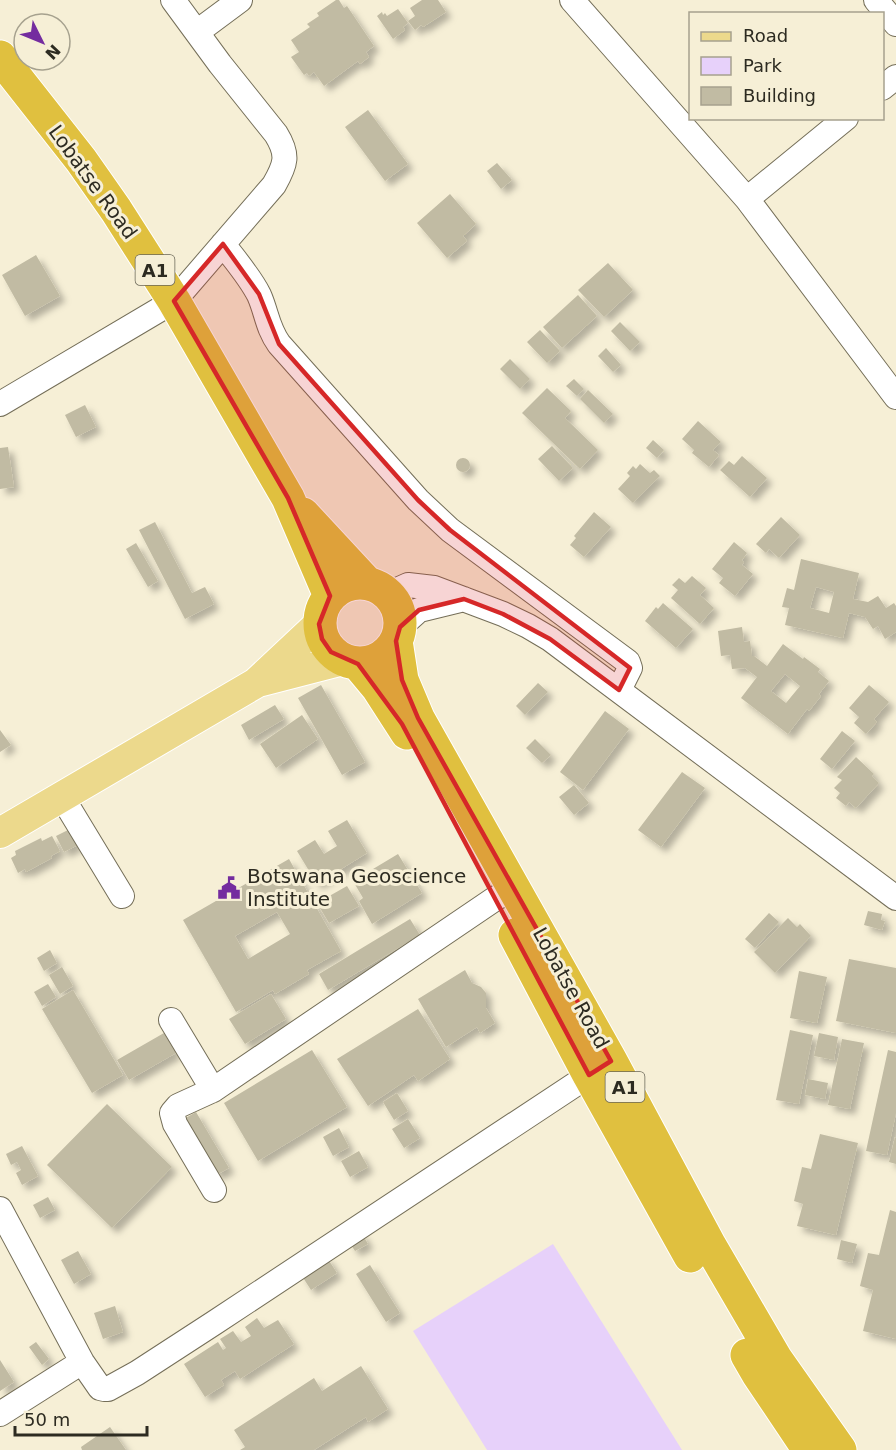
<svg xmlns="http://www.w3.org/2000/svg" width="896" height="1450" font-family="'DejaVu Sans',sans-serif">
<defs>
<filter id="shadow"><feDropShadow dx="5.5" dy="5.5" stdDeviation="3" flood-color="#0004"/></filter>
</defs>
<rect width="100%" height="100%" fill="#f6efd6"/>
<!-- green -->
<path fill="#e7d1fa" d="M553,1244l129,206h-195l-74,-119z"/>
<!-- building -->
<path fill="#c1bba3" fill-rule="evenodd" filter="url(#shadow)" d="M336,0h3l5,8 3,-2 27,40 -8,6 3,5 -9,7 -2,-3 -34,25 -10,-14 -5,4 -2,-3 -3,2 -13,-18 8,-5 -8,-12 19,-13 -3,-3 12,-8 -2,-3z
M422,0h16l8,12 -23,15 -2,-2 -6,5 -7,-9 7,-5 -5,-8z
M398,9l10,14 -5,4 2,3 -12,9 -16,-23 5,-4 1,3 2,-2 2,3z
M368,110l40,54 -23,17 -40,-54z
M497,163l15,17 -11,9 -14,-18z
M450,194l26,30 -13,12 4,5 -20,17 -30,-35z
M36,255l24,41 -35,20 -23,-41z
M608,263l25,27 -29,27 -26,-27z
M578,295l19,21 -35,32 -19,-21z
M620,322l20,20 -10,9 -19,-20z
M540,330l20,21 -13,12 -20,-21z
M606,348l15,17 -8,7 -15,-16z
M510,359l20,20 -10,10 -20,-20z
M574,379l10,10 -7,7 -11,-10z
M547,388l24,23 -6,7 33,32 -18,19 -58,-56z
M588,390l25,24 -9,9 -24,-24z
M85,405l11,22 -20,10 -11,-22z
M698,421l23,21 -8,8 6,5 -10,12 -17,-14 2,-3 -12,-11z
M653,440l11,10 -7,8 -11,-10z
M552,446l21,22 -14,13 -21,-22z
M8,447l6,40 -14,2v-41z
M742,456l25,22 -17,19 -30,-27 9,-9 5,4z
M456 465a7 7 0 1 1 14 0a7 7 0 1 1-14 0Z
M640,464l10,9 4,-3 6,6 -27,27 -15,-14 12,-13 -3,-3 6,-7 3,3z
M594,512l17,15 -27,30 -14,-12 6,-7 -2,-2z
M781,517l19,18 -21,23 -10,-9 -3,4 -10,-9z
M155,522l37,71 13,-6 9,17 -29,15 -46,-89z
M734,542l13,11 -5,7 2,2 -2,3 11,9 -18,22 -16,-13 4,-5 -11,-9z
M136,543l22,38 -10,6 -22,-38z
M801,559l58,14 -6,26 15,3 10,-6 8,12 8,-5 2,3v26l-11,7 -7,-13 -5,3 -8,-12 -16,-4 -6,25 -58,-13 4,-17 -7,-1 5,-19 7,2zM816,587l18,5 -5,21 -19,-5z
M692,576l14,12 -6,7 14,13 -14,16 -29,-26 7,-8 -6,-5 7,-7 6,5z
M663,603l30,26 -17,19 -31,-27 11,-14 2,2z
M742,627l2,15 6,-1 2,15h2l13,10 16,-22 20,15 1,-2 16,12 -2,3 11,9 -10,13 2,2 -12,15 -2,-2 -19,25 -47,-36 16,-21 -12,-9 -13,1 -2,-14 -9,1 -3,-25zM785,674l15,12 -14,17 -15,-12z
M538,683l10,9 -23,23 -9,-9z
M321,685l44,77 -23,13 -44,-77z
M869,685l20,17 -15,17 3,3 -11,12 -12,-11 5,-6 -10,-9z
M275,705l9,14 -35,21 -8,-15z
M605,711l24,18 -46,61 -23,-18z
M302,715l16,24 -42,29 -16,-24z
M0,730l11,15 -11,7z
M842,731l13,10 -23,28 -12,-10z
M535,739l16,16 -9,8 -16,-15z
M856,757l18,17 -2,2 7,7 -23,25 -7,-6 -3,4 -10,-8 4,-5 -6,-5 8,-8 -5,-3z
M682,772l23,16 -44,59 -23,-17z
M574,785l15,18 -15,12 -15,-18z
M347,820l20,33 -50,31 -20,-33 18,-11 9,14 13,-8 -9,-15z
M70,829l8,16 -14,7 -8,-16z
M52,836l8,15 -9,5 1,2 -26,14 -1,-3 -7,4 -7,-15 5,-3 -1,-4 26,-13 1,3z
M398,854l24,39 -50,31 -13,-23 4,-3 -10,-17z
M289,859l52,92 -34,19 2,4 -34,20 -2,-4 -37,22 -53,-92zM277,912l13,22 -42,25 -13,-23z
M347,886l12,20 -30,17 -12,-20z
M868,911l14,3 -1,6 4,1 -3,9 -18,-5z
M769,913l10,9 -24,26 -10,-9z
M788,918l9,9 3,-3 11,12 -36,37 -21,-21z
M410,919l10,16 -92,55 -9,-16z
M50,950l7,13 -13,8 -7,-13z
M849,959l47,9v65l-60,-12z
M62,967l11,19 -13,8 -11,-19z
M465,970l7,13 9,4 5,6v15l9,15 -15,10 -3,-6 -31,20 -28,-48z
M799,971l28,6 -10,46 -27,-5z
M48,984l8,13 -14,9 -8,-14z
M73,990l50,85 -31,18 -50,-84z
M271,994l15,25 -41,25 -16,-25z
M418,1009l32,50 -32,22 -4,-6 -46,31 -31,-47z
M790,1030l23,5 -14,69 -23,-4z
M164,1033l12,20 -47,27 -12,-20z
M819,1033l19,4 -4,23 -20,-4z
M842,1039l22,4 -14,66 -22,-4z
M312,1050l35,57 -89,54 -34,-58z
M888,1050l8,2v61l-9,42 -21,-4z
M808,1079l20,4 -3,16 -20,-4z
M397,1093l11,18 -14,9 -11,-18z
M107,1104l65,63 -60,61 -65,-63z
M196,1112l33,56 -13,7 -32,-56z
M408,1119l12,19 -16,10 -12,-19z
M339,1128l10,19 -16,9 -10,-19z
M820,1134l38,9 -22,92 -39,-9 6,-22 -9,-3 8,-34 9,2z
M895,1137l1,1v26l-7,-2z
M22,1146l16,30 -16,9 -6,-12 5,-3 -4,-8 -6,3 -5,-11z
M359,1151l9,16 -18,10 -9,-16z
M48,1197l7,13 -15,8 -7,-13z
M890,1210l6,2v127l-33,-8 10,-41 -13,-4 8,-33 11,2z
M361,1232l7,12 -13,7 -7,-11z
M841,1240l16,4 -5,19 -15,-4z
M78,1251l13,23 -17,10 -13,-24z
M326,1256l11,17 -26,17 -11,-17z
M370,1265l30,48 -14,9 -30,-48z
M115,1306l8,26 -20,7 -9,-26z
M257,1318l7,10 14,-8 16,24 -54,35 -5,-8 -14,9 3,5 -19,12 -21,-33 34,-22 5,8 3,-2 -6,-9 13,-8 8,11 10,-6 -6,-9z
M36,1342l13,17 -7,6 -13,-18z
M0,1360l14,22 -14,9z
M361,1366l27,43 -20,13 -2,-5 -52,33h-74l5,-3 -11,-17 80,-52 8,13z
M110,1427l16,23h-44l-1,-3z"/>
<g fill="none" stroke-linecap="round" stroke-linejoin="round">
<!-- minor casing -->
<g stroke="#746e58" stroke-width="26">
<path id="minor" d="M572,0l175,199 149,198
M876,0l20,24
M197,32l43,-32
M882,88l14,-11
M747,199l99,-81
M223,244c12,16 27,33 36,51 8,18 8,32 20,49l139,156 32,30 178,132 2,6 -11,22
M0,404l174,-103 100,-116c12,-21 15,-30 2,-51l-56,-70 -47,-64
M388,594l20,-9 26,3 69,26 25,12 22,13 346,259
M400,627l19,-17 45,-11
M62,797l60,99
M171,1020l42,70 283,-192 19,-10
M213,1090l-35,16 -6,7 3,11 39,66
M0,1209l82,153 18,26 4,1h4l29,-16 77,-50 389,-257
M0,1414l82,-52"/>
</g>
<!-- major casing -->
<g stroke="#fff" stroke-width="32">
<path id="major" d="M258,682l85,-22
M0,833l256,-150 63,-59"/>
</g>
<!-- highway casing -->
<g stroke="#fff" stroke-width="35">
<path id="highway" d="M0,57l81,103 35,50 58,91 114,197 42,98
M303,514l64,69
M320 623a40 40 0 1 1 80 0a40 40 0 1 1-80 0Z
M396,641l6,39 16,38 193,343 98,183 67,115 64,91
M358,664l20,24 29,45
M515,935l74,140 101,181
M747,1355l11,19 51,76"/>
</g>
<!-- minor -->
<use href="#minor" stroke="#fff" stroke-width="24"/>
<!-- major -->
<use href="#major" stroke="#ecd98c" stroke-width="30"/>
<!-- highway -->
<use href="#highway" stroke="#e0c03f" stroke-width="33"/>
</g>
<!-- marked area -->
<path fill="#d62828" fill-opacity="0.2" stroke="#d62828" stroke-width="4.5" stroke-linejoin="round" d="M223,244l36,50 20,50 139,156 32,30 180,138 -11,22 -69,-51 -47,-25 -39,-15 -45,11 -19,17 -4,14 6,39 16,38 193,343 -22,14 -187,-351 -44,-60 -27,-12 -9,-13 -3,-15 11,-28 -42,-98 -114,-197z"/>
<!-- icons -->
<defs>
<g id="civic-bare" transform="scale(1.8)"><path d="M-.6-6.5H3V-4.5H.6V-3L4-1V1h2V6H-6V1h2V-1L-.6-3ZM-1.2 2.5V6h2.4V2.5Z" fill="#742c9f" stroke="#f6efd6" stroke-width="2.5" paint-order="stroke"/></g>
</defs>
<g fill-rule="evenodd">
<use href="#civic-bare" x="229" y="888"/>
</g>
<g text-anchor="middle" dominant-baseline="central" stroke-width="6" stroke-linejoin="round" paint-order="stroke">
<!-- shield labels -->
<g fill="#f6efd6" stroke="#696657" stroke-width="1.5">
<rect x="135.5" y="255" width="39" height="30" rx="4.5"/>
<rect x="605.5" y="1072" width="39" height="30" rx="4.5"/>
</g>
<g font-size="18" font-weight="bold" fill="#2d2b21">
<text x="155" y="270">A1</text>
<text x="625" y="1087">A1</text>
</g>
<!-- street labels -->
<g font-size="20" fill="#2d2b21" stroke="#f6efd6">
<text transform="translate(93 182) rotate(54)">Lobatse Road</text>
<text transform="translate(571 988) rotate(61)">Lobatse Road</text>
</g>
<!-- poi labels -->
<g font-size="20" fill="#2d2b21" stroke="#f6efd6" text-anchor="start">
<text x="247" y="876">Botswana Geoscience<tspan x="247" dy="23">Institute</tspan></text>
</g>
</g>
<!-- legend -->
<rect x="689" y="12" width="195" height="108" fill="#f6efd6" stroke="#a6a18e" stroke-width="1.5"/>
<rect x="701" y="32" width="30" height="9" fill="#ecd98c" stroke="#a6a18e" stroke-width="1.5"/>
<text x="743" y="42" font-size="18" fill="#2d2b21">Road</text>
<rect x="701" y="57" width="30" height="18" fill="#e7d1fa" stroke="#a6a18e" stroke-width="1.5"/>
<text x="743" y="72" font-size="18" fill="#2d2b21">Park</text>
<rect x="701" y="87" width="30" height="18" fill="#c1bba3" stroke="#a6a18e" stroke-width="1.5"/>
<text x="743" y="102" font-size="18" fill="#2d2b21">Building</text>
<!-- north arrow -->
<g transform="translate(42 42) rotate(133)"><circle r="28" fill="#f6efd6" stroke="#a6a18e" stroke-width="1.5"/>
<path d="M0-4.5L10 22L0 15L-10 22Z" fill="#742c9f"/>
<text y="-9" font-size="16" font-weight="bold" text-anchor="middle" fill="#2d2b21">N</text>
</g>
<!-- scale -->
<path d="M15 1426v9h132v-9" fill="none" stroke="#2d2b21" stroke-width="3"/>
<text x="24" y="1426" font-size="18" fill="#2d2b21" stroke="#f6efd6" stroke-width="4.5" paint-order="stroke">50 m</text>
</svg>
